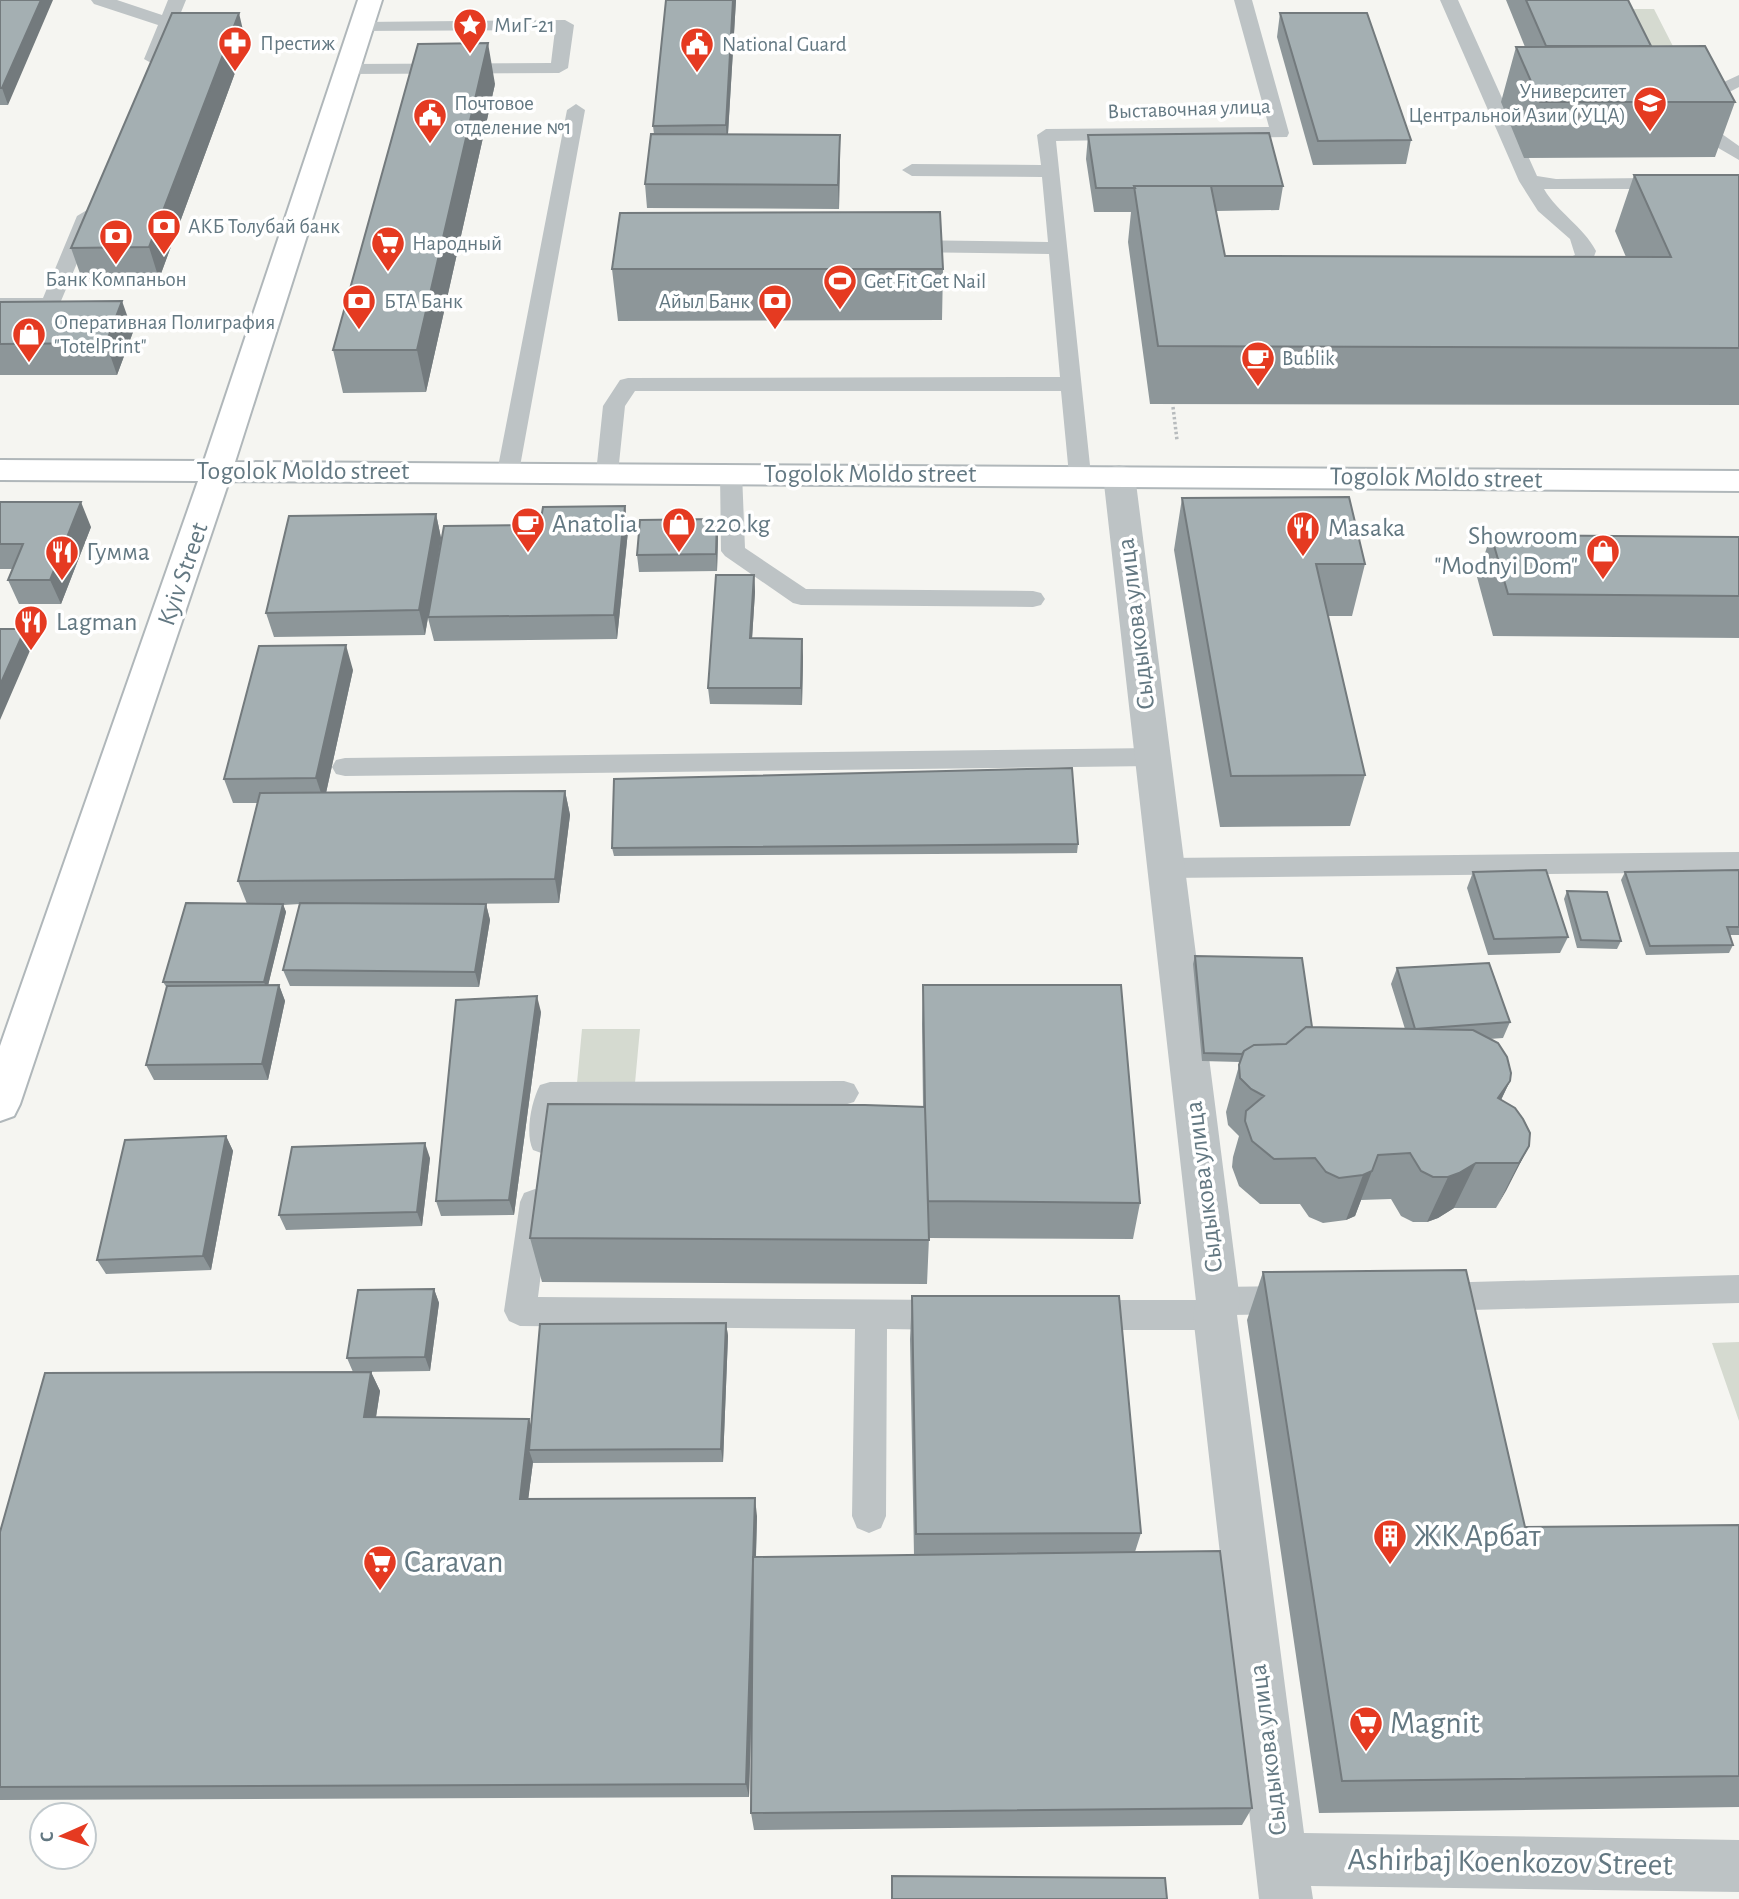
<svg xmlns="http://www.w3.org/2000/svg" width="1739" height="1899" font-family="'Alegreya Sans',sans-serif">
<rect width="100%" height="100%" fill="#f5f5f1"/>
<!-- green -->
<path fill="#d5dad0" d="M1626,9h28l26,51h-29z
M582,1029h58l-5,54h-58z
M1739,1342v79l-27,-78z"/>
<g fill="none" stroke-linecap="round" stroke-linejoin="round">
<!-- secondary casing -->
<g stroke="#b0b7ba" stroke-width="4">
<path id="secondary" d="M358,0h24l-147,462 1504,9v20l-1510,-10 -209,623 -6,12 -14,5v-75l198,-565 -198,-1v-20l204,1z"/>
</g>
<!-- path -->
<path stroke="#b7bbbd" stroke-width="3.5" stroke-dasharray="2.5 2.5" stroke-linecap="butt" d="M1173,407l4,33"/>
<!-- lane -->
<path fill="#bdc3c5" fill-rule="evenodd" d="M91,0h26l45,15 6,-15h18l-24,59 -9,5 -9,-5 14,-34 -64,-21z
M1234,0h18l37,133 -2,4 -231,4 35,334 -3,5 -8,2 -8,-2 -3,-5 -8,-84h-426l-10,15 -7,67 -3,5 -8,2 -8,-2 -3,-5 7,-67 17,-26 8,-2 432,-1 -11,-123 -145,-2 -7,-2 -3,-4 3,-4 7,-2 144,2 -6,-65 -130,-1 -10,-6 10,-6 129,1 -4,-30 9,-6 223,-2z
M1440,0h18l79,176 19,3 183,-2v12h-195c14,24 39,37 52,62l-4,11c-16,8 -32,15 -50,10l-3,-4 3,-4 22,-4 11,-5 -5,-16 -32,-28 -19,-30z
M565,20l9,5 -6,43 -9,5 -211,1 -9,-5 9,-5 203,-1 4,-33 -199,1 -3,-4 3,-4 6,-1z
M1739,75v12l-25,13 -6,13 14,21 17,12v14l-31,-18 -18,-29 10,-20z
M576,104l9,6 -66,362 -3,5h-16l-3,-5 70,-362z
M87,210l10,6 -39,92 -58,2v-12h43l34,-82z
M731,466l8,2 3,5 3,75 61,41 227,2 8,2 4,6 -4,6 -8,2 -232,-2 -8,-2 -68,-47 -4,-5 -1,-78 3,-5z
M1152,748l9,2 4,7 -4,7 -9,2 -807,10 -9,-2 -4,-7 4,-7 9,-2z
M1739,852v20l-574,6 -10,-3 -4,-7 4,-7 10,-3z
M844,1081l10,3 5,9 -5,9 -10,3 -281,1 -4,35 -4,9 -11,4 -11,-4c-8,-16 -2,-48 7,-65l10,-3z
M535,1189l11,4 4,9 -12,95 412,3 11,5 5,10 -5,10 -11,5 -63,-1 -1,187 -5,12 -12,5 -12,-5 -5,-12 3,-187 -335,-3 -11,-5 -5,-10 16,-109 4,-9z
M1739,1275v28l-305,8 -11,-4 -5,-10 5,-10 11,-4z
M1292,1286l11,4 5,10 -5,10 -11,4 -61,1 -5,10 -11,5h-130l-11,-5 -5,-10 5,-10 11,-5h117l5,-9 11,-4z"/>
<!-- street -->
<path fill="#bdc3c5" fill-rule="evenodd" d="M1119,465l11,3 5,7 105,826 -3,14 67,518 435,7v52l-428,-6 2,13h-54l-66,-584 3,-14 -93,-826 5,-7z"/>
<!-- secondary -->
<use href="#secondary" fill="#fff" fill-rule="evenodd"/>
</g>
<!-- wall -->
<path fill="#8d9699" d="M0,0l8,105h-8z
M666,0h70l-8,135h112l-1,74 -192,-1 -2,-24 9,-50 -1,-8z
M1506,0h122l23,46 84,56 -20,55 -191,1 -23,-56 15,-55h9z
M1280,13l131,127 -5,24 -93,1 -36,-128z
M246,43l-87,236h-77l-11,-31z
M495,84l-69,308 -83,1 -10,-43z
M1088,135l195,51 -4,24 -63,1 9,45 401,1 -11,-26 19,-56h105v230l-589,-1 -22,-162 3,-30h-37l-8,-53z
M612,269h331l-1,51 -324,1z
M0,302l133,30 -16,43h-117z
M1182,498l183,66 -13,52h-24l37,159 -15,51 -130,1 -46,-277z
M0,502l91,25 -30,77h-42l-11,-24 4,-11h-12z
M625,506l3,25 -11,108 -183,2 -6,-23 -3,17 -151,2 -8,-24 170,-99 5,24 99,-13z
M717,519l1,17 -1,35 -78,1 -2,-17z
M1491,535l248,2v101l-246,-2 -16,-59z
M754,575l1,17 -3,46 51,18 -1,49 -92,-1 -2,-16z
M353,670l-27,123 239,-2 5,24 -11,88 -127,1h54l4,16 -11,67 -189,-1 -7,-16 17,-66 -17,1 3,7 -18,73h11l6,16 -17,79h-114l-8,-15 21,-77 -4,-6 84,-78 -9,-23 20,-78h-25l-9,-24z
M1078,844l-1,9 -463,3 -2,-8z
M1739,870v65h-9l3,10 -4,8 -83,2 -25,-75 4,-8z
M1473,872l95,65 -8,16 -72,2 -21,-67z
M1567,891l54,50 -4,8 -40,-1 -13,-49z
M1195,956l117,71 93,2 -14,-45 6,-16 113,54 -7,16 -14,1 21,42 -9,19 28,46 -33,62h-42l-16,10 -11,4h-14l-12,-6 -10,-17 -30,1 -6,16 -9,4 -23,3 -14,-6 -9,-13h-40l-21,-18 -7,-19 1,-10 6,-21 -11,-11 -2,-13 14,-50 -38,-1 -9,-97z
M923,985l217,218 -7,36 -204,-1 -2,46 -385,-2 -12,-44 393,-131 -1,-83z
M541,1012l-27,203 -73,1 -5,-15z
M226,1136l7,15 -22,119 -105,4 -9,-14z
M430,1158l-8,68 -136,4 -7,-15z
M1263,1272l262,255 214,-2v282l-420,6 -72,-493z
M434,1289l5,14 -9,68 -68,1h9l9,19 -4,26 155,8 195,-102 2,13 -5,126 -190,1v-1l-5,37 229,17 -1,41 158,-2 -4,-216 2,-43 229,237 -6,19 117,256 -10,17 -488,5 -3,-17 1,-125 -3,109 -749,3v-268l353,-160 -6,-14z"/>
<!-- shaded-wall -->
<path fill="#737a7d" d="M41,0h12l-45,105 -6,-17z
M733,0h3l-9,149 -1,-24z
M239,13l7,30 -87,236 -10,-32z
M488,43l7,41 -69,308 -9,-42z
M840,135v24l-1,50 -1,-24z
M122,301l11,31 -16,43 -11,-32z
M81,502l10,25 -30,77 -11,-24z
M625,506l3,25 -11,108 -3,-24z
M436,514l5,24 -16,97 -6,-25z
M717,519l1,17 -1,35 -1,-17z
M754,575l1,17 -4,63 -1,-17z
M25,629l7,17 -32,74v-35z
M802,639l1,17 -1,49 -1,-17z
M346,645l7,25 -29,132 -8,-24z
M565,791l5,24 -11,88 -4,-24z
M283,904l3,8 -19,78 -3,-8z
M486,904l4,16 -11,67 -4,-15z
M279,985l6,16 -17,79 -6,-16z
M537,996l4,16 -27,203 -5,-15z
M1510,1081l-22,46 10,-29z
M226,1136l7,15 -22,119 -8,-14z
M425,1143l5,15 -8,68 -5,-14z
M1529,1146l-23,45 -10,17 23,-45z
M1476,1163l-22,45 -16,10 -11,4 21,-45z
M1372,1171l-17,45 -9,4 17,-45z
M434,1289l5,14 -9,68 -5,-14z
M726,1323l2,13 -5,126 -2,-13z
M371,1372l9,19 -7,45 -9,-19z
M529,1419l6,19 -6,12 4,12 -7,55 -6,-18z
M755,1498l2,18 -8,281 -3,-13z"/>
<!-- building -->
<path fill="#a4afb2" stroke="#737a7d" stroke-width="2" d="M0,0h41l-39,88h-2z
M666,0h67l-7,125 -73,1z
M1526,0h102l23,46h-105z
M172,13h67l-90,234 -78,1z
M1280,13h87l44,127 -93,1z
M488,43l-71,307h-84l85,-306z
M1705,46l30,56h-195l-24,-55z
M1269,133l14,53h-149l1,2h-39l-8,-53z
M651,134l189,1 -2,50 -193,-1z
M1634,175h105v173l-581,-2 -24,-160h77l14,70 446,1z
M940,212l3,57h-331l8,-56z
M122,301l-16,42 -106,1v-42z
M1349,497l16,67h-49l49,211 -134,1 -49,-278z
M0,502h81l-31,78h-42l15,-36h-23z
M625,506l-11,109 -186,2 16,-91 96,-1 3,-18z
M436,514l-17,96 -153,3 23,-97z
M717,519l-1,35 -79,1 3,-35z
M1491,535l248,2v59l-231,-2z
M716,575h38l-4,63 52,1 -1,49h-93z
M0,629h25l-25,56z
M346,645l-30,133 -92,1 35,-133z
M1072,768l6,76 -466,4 2,-69z
M565,791l-10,88 -317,2 22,-88z
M1546,870l22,67 -74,2 -21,-67z
M1739,870v57h-12l6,18 -83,1 -25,-74z
M1567,891l40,1 14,49 -40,-1z
M186,903l97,1 -19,78h-101z
M300,903l186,1 -11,68 -192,-2z
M1195,956l107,2 10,69h-6l-20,17 -32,1 -10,6 -2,3 -38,-1z
M1489,963l21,59 -95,7 -18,-61z
M279,985l-17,79 -116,1 21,-79z
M923,985h198l19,218 -212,-2 -3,-94z
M537,996l-28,204 -73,1 20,-201z
M1306,1027l167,3 25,13 9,14 4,16 -1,8 -12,17 17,10 8,11 7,14 -1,13 -10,17h-43l-17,10 -11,4h-15l-12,-6 -11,-18 -32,2 -6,16 -9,4 -24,3 -13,-6 -11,-14 -41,1 -22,-18 -7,-20 1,-10 18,-15 -13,-7 -11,-11 -1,-13 5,-14 10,-6 32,-1z
M548,1104l317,1 60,2 4,133 -399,-2z
M226,1136l-23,120 -106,4 28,-120z
M425,1143l-8,69 -138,3 13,-68z
M1466,1270l59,257 214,-2v251l-397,5 -79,-509z
M434,1289l-9,68 -78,1 11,-68z
M912,1296h207l22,237 -225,1z
M726,1323l-5,126 -192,1 11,-126z
M371,1372l-7,45 165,2 -9,80 235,-1 -9,286 -746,3v-255l45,-159z
M1220,1551l32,257 -501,5 2,-256z
M892,1876l273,2 2,21h-275z"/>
<!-- icons -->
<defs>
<g id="sight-pin" transform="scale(1.75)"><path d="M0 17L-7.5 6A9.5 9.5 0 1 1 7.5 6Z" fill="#e53a21" stroke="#fff"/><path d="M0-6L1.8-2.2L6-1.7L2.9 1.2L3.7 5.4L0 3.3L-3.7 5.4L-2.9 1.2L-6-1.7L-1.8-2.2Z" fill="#fff"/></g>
<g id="pharmacy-pin" transform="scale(1.75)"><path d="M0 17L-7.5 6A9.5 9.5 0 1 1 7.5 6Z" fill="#e53a21" stroke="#fff"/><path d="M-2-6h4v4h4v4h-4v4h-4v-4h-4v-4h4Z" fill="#fff"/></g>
<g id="civic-pin" transform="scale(1.75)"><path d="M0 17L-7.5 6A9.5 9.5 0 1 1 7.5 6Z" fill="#e53a21" stroke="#fff"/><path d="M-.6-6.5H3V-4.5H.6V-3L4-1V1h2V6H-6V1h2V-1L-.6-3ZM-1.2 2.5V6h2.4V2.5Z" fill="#fff"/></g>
<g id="university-pin" transform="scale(1.75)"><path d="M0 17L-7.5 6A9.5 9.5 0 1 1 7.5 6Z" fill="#e53a21" stroke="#fff"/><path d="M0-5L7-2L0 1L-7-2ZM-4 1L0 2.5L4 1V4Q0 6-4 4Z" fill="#fff"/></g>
<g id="bank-pin" transform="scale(1.75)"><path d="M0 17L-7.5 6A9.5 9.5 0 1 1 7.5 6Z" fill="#e53a21" stroke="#fff"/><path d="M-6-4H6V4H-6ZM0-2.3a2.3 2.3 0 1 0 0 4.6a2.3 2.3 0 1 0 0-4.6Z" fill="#fff"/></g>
<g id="supermarket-pin" transform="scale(1.75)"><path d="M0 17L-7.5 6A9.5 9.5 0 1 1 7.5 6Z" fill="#e53a21" stroke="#fff"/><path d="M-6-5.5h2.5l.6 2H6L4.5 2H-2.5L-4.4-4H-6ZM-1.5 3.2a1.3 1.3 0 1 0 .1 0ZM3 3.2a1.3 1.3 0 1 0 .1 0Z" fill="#fff"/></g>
<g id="stadium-pin" transform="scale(1.75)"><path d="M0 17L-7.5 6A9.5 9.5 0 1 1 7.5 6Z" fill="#e53a21" stroke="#fff"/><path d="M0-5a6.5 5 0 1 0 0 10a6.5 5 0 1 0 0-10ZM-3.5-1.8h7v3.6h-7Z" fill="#fff"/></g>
<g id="shop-pin" transform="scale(1.75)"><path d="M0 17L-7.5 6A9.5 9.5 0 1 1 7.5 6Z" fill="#e53a21" stroke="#fff"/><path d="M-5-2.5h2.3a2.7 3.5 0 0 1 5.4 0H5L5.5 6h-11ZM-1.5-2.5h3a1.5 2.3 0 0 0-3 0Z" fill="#fff"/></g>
<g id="cafe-pin" transform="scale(1.75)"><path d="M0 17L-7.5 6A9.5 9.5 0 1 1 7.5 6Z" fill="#e53a21" stroke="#fff"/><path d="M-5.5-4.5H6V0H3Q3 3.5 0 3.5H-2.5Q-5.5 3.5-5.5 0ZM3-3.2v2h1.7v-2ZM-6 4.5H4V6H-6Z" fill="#fff"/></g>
<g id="restaurant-pin" transform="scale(1.75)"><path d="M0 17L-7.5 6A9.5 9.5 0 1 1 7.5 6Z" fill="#e53a21" stroke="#fff"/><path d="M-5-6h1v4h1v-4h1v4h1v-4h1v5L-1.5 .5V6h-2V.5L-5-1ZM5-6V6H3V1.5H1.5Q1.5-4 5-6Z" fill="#fff"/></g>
<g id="building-pin" transform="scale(1.75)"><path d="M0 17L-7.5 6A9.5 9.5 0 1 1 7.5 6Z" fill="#e53a21" stroke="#fff"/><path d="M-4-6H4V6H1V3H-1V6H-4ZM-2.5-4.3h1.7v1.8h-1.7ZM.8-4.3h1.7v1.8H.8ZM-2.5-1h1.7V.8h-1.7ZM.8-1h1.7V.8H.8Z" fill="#fff"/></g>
</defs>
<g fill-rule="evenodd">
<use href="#sight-pin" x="470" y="25"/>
<use href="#pharmacy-pin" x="235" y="43"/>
<use href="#civic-pin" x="697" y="44"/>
<use href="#university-pin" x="1650" y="103"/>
<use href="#civic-pin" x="430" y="115"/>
<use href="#bank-pin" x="164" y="226"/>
<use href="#bank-pin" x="116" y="236"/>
<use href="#supermarket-pin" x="388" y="243"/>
<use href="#stadium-pin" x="840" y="281"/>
<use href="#bank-pin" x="359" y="301"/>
<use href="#bank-pin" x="775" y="301"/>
<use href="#shop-pin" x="29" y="334"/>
<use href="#cafe-pin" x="1258" y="358"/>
<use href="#cafe-pin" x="528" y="524"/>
<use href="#shop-pin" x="679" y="524"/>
<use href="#restaurant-pin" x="1303" y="528"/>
<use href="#shop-pin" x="1603" y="551"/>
<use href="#restaurant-pin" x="62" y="552"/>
<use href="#restaurant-pin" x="31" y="622"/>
<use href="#building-pin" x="1390" y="1536"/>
<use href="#supermarket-pin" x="380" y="1562"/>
<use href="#supermarket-pin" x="1366" y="1723"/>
</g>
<g text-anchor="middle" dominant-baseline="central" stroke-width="7" stroke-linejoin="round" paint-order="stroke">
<!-- far-poi labels -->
<g font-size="21" fill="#637882" stroke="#fff" text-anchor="start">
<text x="494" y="25">МиГ-21</text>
<text x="260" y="43">Престиж</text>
<text x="722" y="44">National Guard</text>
<text x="1626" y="91" text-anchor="end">Университет<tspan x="1626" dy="24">Центральной Азии ( УЦА)</tspan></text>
<text x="454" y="103">Почтовое<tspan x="454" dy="24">отделение №1</tspan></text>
<text x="188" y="226">АКБ Толубай банк</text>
<text x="412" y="243">Народный</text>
<text x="116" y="279" text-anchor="middle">Банк Компаньон</text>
<text x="864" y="281">Get Fit Get Nail</text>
<text x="384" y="301">БТА Банк</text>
<text x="750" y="301" text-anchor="end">Айыл Банк</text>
<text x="54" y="322">Оперативная Полиграфия<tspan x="54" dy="24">"TotelPrint"</tspan></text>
<text x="1282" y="358">Bublik</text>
</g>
<!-- far-street labels -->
<g font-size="21" fill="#637882" stroke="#fff">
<text transform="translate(1189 109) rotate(-2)">Выставочная улица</text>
</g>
<!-- street labels -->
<g font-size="26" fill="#637882" stroke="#fff">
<text x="303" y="471">Togolok Moldo street</text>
<text x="870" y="474">Togolok Moldo street</text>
<text transform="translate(1436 478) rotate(1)">Togolok Moldo street</text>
<text transform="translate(183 574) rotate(-71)">Kyiv Street</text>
<text transform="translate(1136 624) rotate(-97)">Сыдыкова улица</text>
<text transform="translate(1204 1187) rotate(-97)">Сыдыкова улица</text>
<text transform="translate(1268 1750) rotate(-97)">Сыдыкова улица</text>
</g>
<!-- poi labels -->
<g font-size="26" fill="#637882" stroke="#fff" text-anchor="start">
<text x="552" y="524">Anatolia</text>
<text x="704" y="524">220.kg</text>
<text x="1328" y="528">Masaka</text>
<text x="1578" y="536" text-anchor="end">Showroom<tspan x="1578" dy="30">"Modnyi Dom"</tspan></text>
<text x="86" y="552">Гумма</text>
<text x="56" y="622">Lagman</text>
</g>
<!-- near-poi labels -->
<g font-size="32" fill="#637882" stroke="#fff" text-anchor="start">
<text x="1414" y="1536">ЖК Арбат</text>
<text x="404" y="1562">Caravan</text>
<text x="1390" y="1723">Magnit</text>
</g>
<!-- near-street labels -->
<g font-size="32" fill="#637882" stroke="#fff">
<text transform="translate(1510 1862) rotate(1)">Ashirbaj Koenkozov Street</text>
</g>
</g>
<!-- north arrow -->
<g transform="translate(63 1836) rotate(267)"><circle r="33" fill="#ffffff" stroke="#c1c9cd" stroke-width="2"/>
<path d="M0-5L12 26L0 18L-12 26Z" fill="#e53a21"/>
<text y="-10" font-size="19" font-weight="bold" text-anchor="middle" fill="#637882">С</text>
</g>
</svg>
